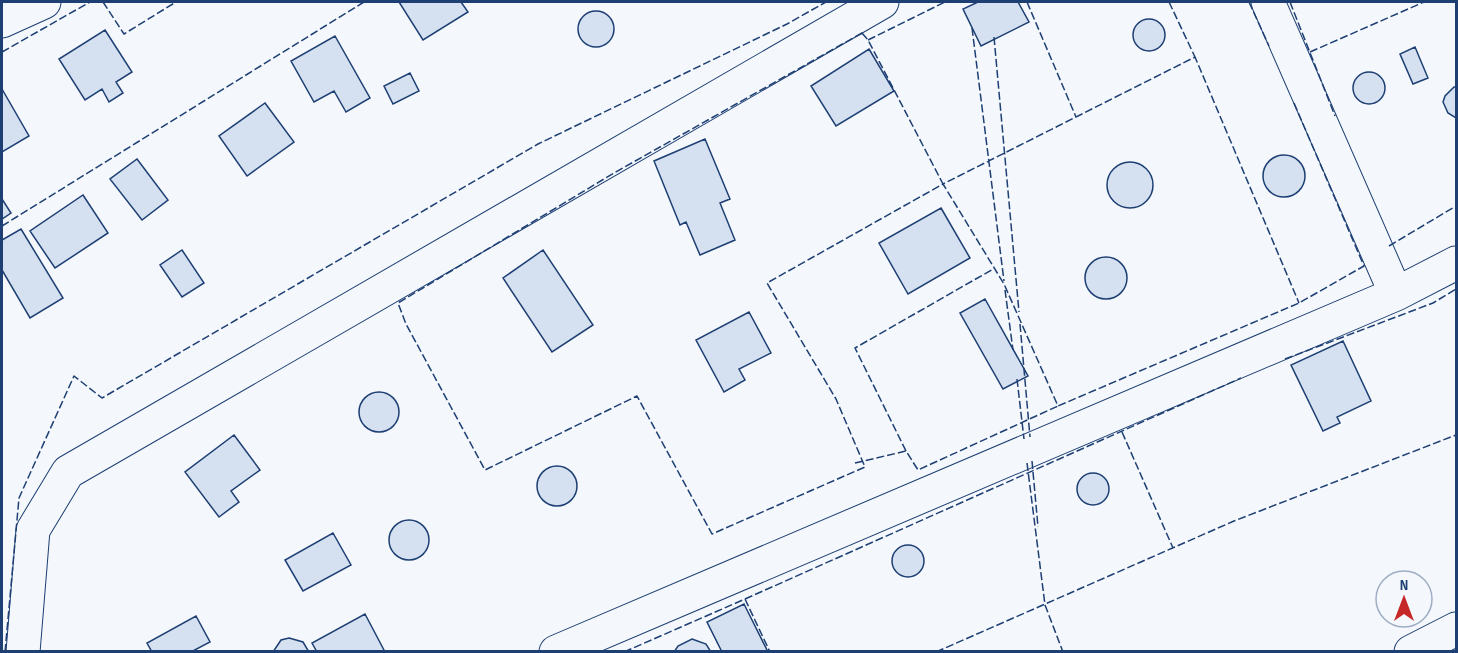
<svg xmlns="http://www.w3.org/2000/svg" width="1458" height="653" font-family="'Sofia Sans Condensed',sans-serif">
<rect width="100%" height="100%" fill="#f4f7fb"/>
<!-- building -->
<path fill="#d5e0f0" stroke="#1d3f73" stroke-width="1.5" d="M399,2h62l7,10 -45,28z
M978,2h40l11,20 -48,24 -18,-37z
M578 29a18 18 0 1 1 36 0a18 18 0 1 1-36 0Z
M1133 35a16 16 0 1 1 32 0a16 16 0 1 1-32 0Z
M105,30l27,42 -16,10 7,11 -14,9 -7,-13 -17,11 -26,-41z
M335,36l35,62 -24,14 -12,-21 -20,11 -23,-41z
M1415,47l13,31 -15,6 -13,-30z
M869,49l25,42 -58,35 -25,-40z
M1353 88a16 16 0 1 1 32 0a16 16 0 1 1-32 0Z
M410,73l9,18 -26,13 -9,-18z
M1454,87h2v31l-8,-5 -5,-11 2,-6z
M2,89l27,47 -27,16z
M265,103l29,39 -47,34 -28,-40z
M705,139l25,60 -10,4 15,37 -35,15 -14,-33 -6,3 -26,-64z
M1263 176a21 21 0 1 1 42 0a21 21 0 1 1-42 0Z
M137,159l31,41 -26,20 -32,-41z
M1107 185a23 23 0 1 1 46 0a23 23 0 1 1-46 0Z
M83,195l25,38 -53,35 -25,-37z
M2,199l9,14 -9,6z
M941,208l29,50 -62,36 -29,-51z
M21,229l42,69 -33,20 -28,-48v-30z
M182,250l22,33 -22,14 -22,-32z
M543,250l50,75 -41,27 -49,-74z
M1085 278a21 21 0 1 1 42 0a21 21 0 1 1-42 0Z
M985,299l43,77 -25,13 -43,-76z
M749,312l22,41 -32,16 6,11 -21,12 -28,-52z
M1343,341l28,60 -34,16 3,6 -17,8 -32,-66z
M359 412a20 20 0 1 1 40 0a20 20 0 1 1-40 0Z
M234,435l26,35 -29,21 8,11 -20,15 -34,-45z
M537 486a20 20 0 1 1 40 0a20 20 0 1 1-40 0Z
M1077 489a16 16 0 1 1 32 0a16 16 0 1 1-32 0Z
M389 540a20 20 0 1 1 40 0a20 20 0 1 1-40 0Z
M333,533l18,32 -48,26 -18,-31z
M892 561a16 16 0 1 1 32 0a16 16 0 1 1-32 0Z
M744,604l24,48h-46l-15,-30z
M365,614l20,38h-68l-5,-9z
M196,616l14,26 -19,10h-39l-5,-9z
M289,638l14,4 6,10h-36l8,-12z
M692,639l14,5 5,8h-37l4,-6z"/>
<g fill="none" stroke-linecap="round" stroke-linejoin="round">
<!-- minor casing -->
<g stroke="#1d3f73" stroke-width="35">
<path id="minor" d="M1268,2l128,292
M2,21l42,-19
M23,652l10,-122 35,-58 814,-470
M556,652l840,-358 60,-31
M1411,652l45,-23"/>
</g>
<!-- minor -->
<use href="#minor" stroke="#f4f7fb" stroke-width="33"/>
<!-- fence -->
<path stroke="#1d3f73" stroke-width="1.5" stroke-dasharray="8 3" stroke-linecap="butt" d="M103,2l21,32 52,-32
M1027,2l49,115
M1169,2l26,55
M1249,2l20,44
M1290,2l45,114
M972,28l32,253
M862,33l6,7 75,144 -176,99 69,116 29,68 -153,67 -75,-138 -152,74 -79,-146 -8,-21 216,-130z
M994,37l25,275
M868,40l77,-38
M2,52l88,-50
M1310,52l114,-50
M1294,103l70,163 -65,37 -241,103 -54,-122 -61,-100 252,-127 104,246
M2,226l362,-224
M1389,246l67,-40
M1005,290l8,60
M1020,324l10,113
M1285,359l148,-56 23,-14
M1017,379l7,60
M1122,432l51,116
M906,451l-51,-103 140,-80
M1032,461l6,66
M855,463l51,-12 12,19 140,-64
M1027,463l18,142 18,47
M745,599l496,-221
M5,652l14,-154 55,-122 28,22 436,-254 249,-120 39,-22
M624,652l121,-53 25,53
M936,652l298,-131 222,-86"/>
</g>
<!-- border -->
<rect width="1458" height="653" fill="none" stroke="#1d3f73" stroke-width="6"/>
<!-- north arrow -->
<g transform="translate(1404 599)"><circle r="28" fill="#f4f7fb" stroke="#9eadc5" stroke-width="1.5"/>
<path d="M0-4.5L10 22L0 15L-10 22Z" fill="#c62828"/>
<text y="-9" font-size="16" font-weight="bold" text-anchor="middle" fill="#1d3f73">N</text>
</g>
</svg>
